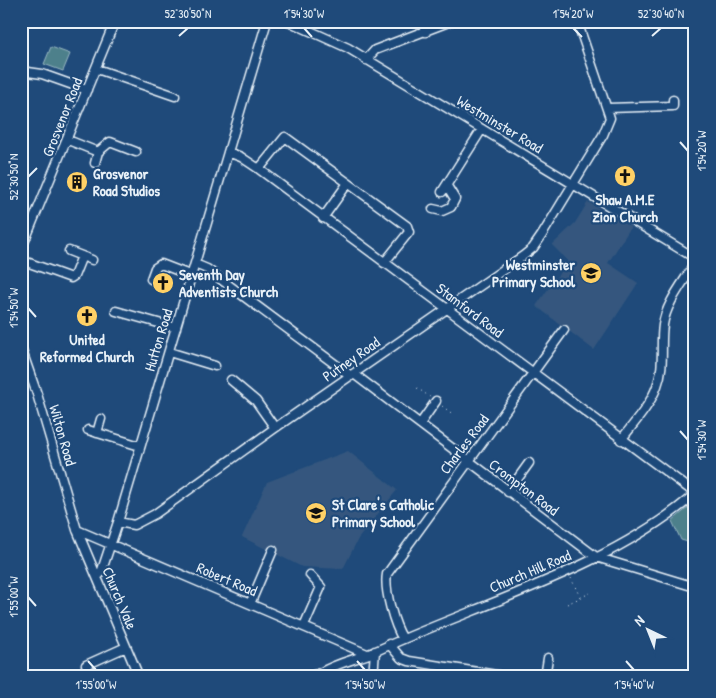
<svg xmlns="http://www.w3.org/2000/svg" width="716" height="698" font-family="'Patrick Hand',sans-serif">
<rect width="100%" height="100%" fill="#1f4a7a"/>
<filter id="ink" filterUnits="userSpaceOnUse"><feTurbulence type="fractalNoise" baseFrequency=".02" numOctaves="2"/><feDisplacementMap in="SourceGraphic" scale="10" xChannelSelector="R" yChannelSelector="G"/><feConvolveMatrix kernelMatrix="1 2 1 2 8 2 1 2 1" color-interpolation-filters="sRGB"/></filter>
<g filter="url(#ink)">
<!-- built -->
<path fill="#34577e" d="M588,202l43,25 -23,36 30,20 -44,67 -58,-44 32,-45 -16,-16 23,-22z
M348,451l49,39 -39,49 -15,30 -41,-2 -60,-30 25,-55z"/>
<!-- green -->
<path fill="#4d808b" stroke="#9ab8c2" d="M51,47l19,7 -7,17 -19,-7z
M695,502v42l-14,-4 -9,-19z"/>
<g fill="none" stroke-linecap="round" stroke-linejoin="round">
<!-- minor casing -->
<g stroke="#e8f1f8" stroke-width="11">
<path id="minor" d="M288,21l60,27 347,210
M421,21l5,11
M366,60l9,-10 76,-29
M97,69l78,27
M21,71l21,3 45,16
M608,108l65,-2v-6
M68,140l30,12
M228,152l13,5 18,12 436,324
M95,163l3,-11 12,-10 26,10
M259,169l26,-32 122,89 2,6 -25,31
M442,192l40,-63
M433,209l9,2 9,-4 4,-8 -8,-13
M323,218l25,-35
M21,250l94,-229
M69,251l23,9
M21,260l50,18 3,-2 8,-20
M195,264l12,5 144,107
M151,279l4,-11 6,-4 31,12
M116,311l60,17
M21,348l16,46 40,136 62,147
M169,352l46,14
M354,374l242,183 99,30
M231,380l25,21 19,27
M420,424l16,-23
M88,430l52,16
M97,433l4,-14
M621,440c13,-17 29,-34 36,-54 8,-20 3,-41 6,-61 3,-22 21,-43 32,-62
M508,492l21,-29
M118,522l16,3 21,-11 120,-86 248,-172 10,-8 9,-13 61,-100 7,-17 -33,-97
M77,530l290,124
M97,577l4,-4 17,-51 149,-501
M250,604l23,-54
M304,626l17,-39 -11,-12
M403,639c-9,-14 -19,-49 -16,-65l177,-244
M389,644l12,14 8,3 100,16
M88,669l-2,-4 40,-18
M320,673c18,-11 38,-14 56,-22 103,-47 234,-83 319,-157
M308,677l15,-5
M373,677l2,-26
M545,677l3,-19"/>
</g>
<!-- path -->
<path stroke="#e8f1f8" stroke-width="1" stroke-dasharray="1 4" stroke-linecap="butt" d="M417,388l13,9
M442,406l12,9
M571,578l9,19
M567,604l23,-11"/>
<!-- minor -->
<use href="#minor" stroke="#1f4a7a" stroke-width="8"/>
</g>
</g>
<!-- ticks -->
<path fill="none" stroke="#e8f1f8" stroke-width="2" d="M304,28l8,9M573,28l9,9M179,36l9,-8M652,36l9,-8M680,142l8,9M28,177l9,-9M28,308l8,9M680,431l8,9M28,597l8,9M88,661l8,9M357,661l8,9M626,661l8,9"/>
<!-- icons -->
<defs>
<g id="church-disc" transform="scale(1.125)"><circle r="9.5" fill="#ffd166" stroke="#1f4a7a"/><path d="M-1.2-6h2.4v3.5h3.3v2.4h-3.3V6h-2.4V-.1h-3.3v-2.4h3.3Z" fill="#111"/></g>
<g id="building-disc" transform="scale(1.125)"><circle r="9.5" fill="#ffd166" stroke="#1f4a7a"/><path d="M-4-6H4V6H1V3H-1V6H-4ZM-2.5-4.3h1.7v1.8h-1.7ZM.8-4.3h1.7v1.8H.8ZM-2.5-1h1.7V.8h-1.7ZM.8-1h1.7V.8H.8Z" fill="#111"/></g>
<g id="school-disc" transform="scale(1.125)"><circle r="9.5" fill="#ffd166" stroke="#1f4a7a"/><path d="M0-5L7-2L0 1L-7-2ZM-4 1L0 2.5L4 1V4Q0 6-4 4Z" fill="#111"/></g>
</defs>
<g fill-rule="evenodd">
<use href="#church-disc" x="625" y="176"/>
<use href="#building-disc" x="77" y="182"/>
<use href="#school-disc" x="591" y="273"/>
<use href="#church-disc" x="163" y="283"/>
<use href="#church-disc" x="87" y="316"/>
<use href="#school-disc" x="316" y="513"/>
</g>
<g text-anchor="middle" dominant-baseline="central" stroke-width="4.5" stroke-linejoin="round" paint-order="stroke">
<!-- street labels -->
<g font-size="15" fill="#e8f1f8" stroke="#1f4a7a">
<text transform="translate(62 117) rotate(-68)">Grosvenor Road</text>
<text transform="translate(500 124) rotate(31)">Westminster Road</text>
<text transform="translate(470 310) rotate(37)">Stamford Road</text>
<text transform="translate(158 340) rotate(-73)">Hutton Road</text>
<text transform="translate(351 359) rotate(-35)">Putney Road</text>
<text transform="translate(63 435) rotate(74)">Wilton Road</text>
<text transform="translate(464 444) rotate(-53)">Charles Road</text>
<text transform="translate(524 487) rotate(37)">Crompton Road</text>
<text transform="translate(530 571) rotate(-23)">Church Hill Road</text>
<text transform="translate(227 579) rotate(23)">Robert Road</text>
<text transform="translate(120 598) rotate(67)">Church Vale</text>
</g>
<!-- poi labels -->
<g font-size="15" font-weight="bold" fill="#e8f1f8" stroke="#1f4a7a" text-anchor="start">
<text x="93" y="173">Grosvenor<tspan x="93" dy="17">Road Studios</tspan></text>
<text x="625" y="199" text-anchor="middle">Shaw A.M.E<tspan x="625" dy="17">Zion Church</tspan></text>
<text x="575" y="264" text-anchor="end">Westminster<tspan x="575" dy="17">Primary School</tspan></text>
<text x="179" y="274">Seventh Day<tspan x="179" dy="17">Adventists Church</tspan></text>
<text x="87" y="339" text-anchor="middle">United<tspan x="87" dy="17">Reformed Church</tspan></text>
<text x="332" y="504">St Clare's Catholic<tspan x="332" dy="17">Primary School</tspan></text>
</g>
</g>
<!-- margin -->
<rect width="716" height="698" fill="none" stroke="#1f4a7a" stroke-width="55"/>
<!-- north arrow -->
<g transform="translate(648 630) rotate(317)" stroke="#1f4a7a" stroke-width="4" paint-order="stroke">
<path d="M0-4L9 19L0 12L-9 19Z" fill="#e8f1f8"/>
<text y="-8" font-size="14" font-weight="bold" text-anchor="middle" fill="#e8f1f8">N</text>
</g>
<rect x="28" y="28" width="660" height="642" fill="none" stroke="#e8f1f8" stroke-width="2"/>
<g font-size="12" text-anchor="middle" fill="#e8f1f8">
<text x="188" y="18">52°30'50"N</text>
<text x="304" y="18">1°54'30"W</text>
<text x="573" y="18">1°54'20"W</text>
<text x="661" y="18">52°30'40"N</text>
<text transform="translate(702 151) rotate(-90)" y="4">1°54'20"W</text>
<text transform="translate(14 177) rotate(-90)" y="4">52°30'50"N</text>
<text transform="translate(14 308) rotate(-90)" y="4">1°54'50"W</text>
<text transform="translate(702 440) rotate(-90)" y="4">1°54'30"W</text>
<text transform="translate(14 597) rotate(-90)" y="4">1°55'00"W</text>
<text x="96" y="689">1°55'00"W</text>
<text x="365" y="689">1°54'50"W</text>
<text x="634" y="689">1°54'40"W</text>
</g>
</svg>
